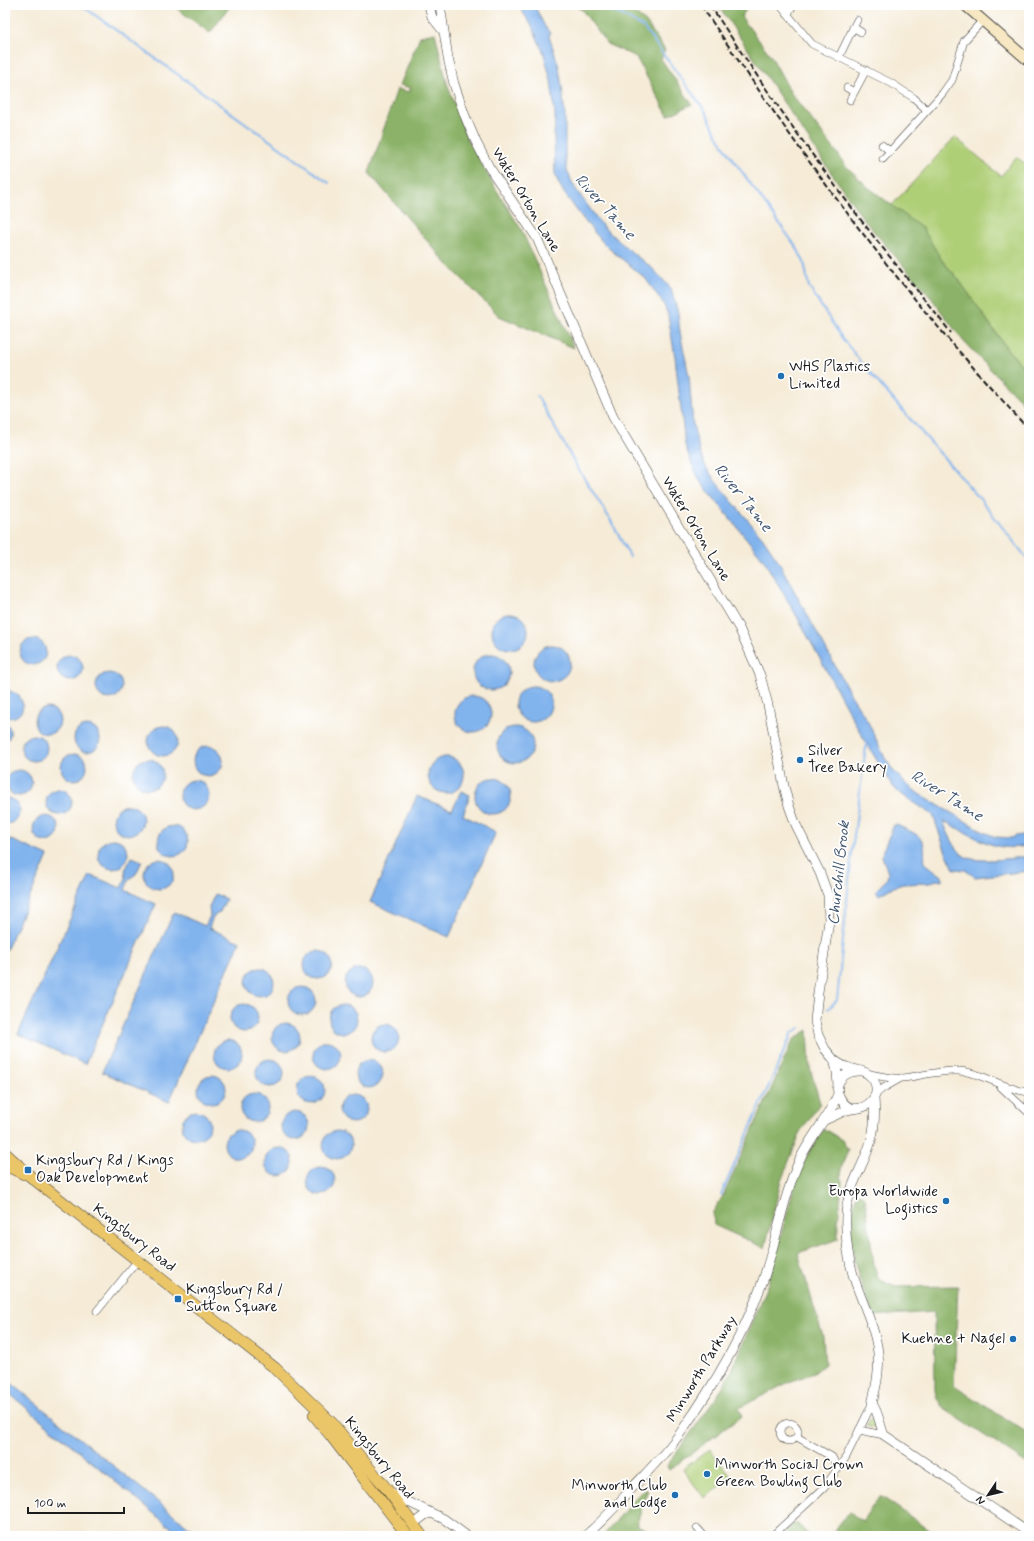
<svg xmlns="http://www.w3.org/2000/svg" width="1034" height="1541" font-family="Mynerve,sans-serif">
<rect width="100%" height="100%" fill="#fff"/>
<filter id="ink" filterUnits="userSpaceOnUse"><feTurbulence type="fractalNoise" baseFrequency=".025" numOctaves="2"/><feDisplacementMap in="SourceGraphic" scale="8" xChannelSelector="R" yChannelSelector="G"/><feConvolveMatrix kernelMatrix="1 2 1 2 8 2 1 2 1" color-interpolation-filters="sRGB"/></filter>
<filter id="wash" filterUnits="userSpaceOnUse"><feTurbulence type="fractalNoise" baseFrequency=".012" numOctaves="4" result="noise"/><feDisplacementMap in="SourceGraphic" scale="16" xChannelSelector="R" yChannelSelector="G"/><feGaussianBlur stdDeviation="0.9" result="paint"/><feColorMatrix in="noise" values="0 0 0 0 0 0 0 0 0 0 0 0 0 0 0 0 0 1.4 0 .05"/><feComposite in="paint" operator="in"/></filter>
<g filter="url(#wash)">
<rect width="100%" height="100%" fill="#f5ebd7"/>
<!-- green -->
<path fill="#afcf77" stroke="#66764a" d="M955,137l46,39 15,-19 13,9v207l-21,-23 -52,-74 -64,-71z
M872,1416l5,10 -2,2 -9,-2z
M710,1449l22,29 -28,20 -21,-29z"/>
<!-- forest -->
<path fill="#8bb268" stroke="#546742" d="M172,5h59l-21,28z
M574,5h40l13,3 19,14 19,28 -4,9 31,45 -24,12 -32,-59 -29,-13 -25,-34z
M718,5h24l4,5 -5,7 30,39 20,37 47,61 7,11 23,22 55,42 20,33 13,14 52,74 21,23v36l-65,-67 -32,-43 -67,-78 -40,-57z
M435,33l12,50 19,54 30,52 25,40 53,119 -75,-32 -52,-52 -78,-91 28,-84 12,3 2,-4 -11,-3 20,-49z
M808,1030l2,38 10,35 -19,28 -20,50 -16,67 -51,-23 -1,-13 11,-18 69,-154z
M824,1129l18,11 6,10 -7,19 1,16 -4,36v18l-40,14 25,84 2,27 -11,9 -25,9 -50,26 3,8 -73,54 -2,-4 51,-71 14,-25 36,-87 28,-103 8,-20z
M857,1192l8,5 9,68 4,12 5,4 12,6 63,-1 -4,100 75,48v31l-86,-57 -7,-12 -1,-6 -1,-78 -61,4c-11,-29 -24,-62 -23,-94 1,-10 5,-21 7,-30z
M648,1489l-12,36 26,11h-59l37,-43z
M880,1496l8,5 50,35h-108l19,-24 13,9z
M796,1522l14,14h-29z"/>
<!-- water -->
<path fill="#81b3ed" stroke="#4e6884" d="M518,5h15c7,8 9,20 17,28l-1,3 10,31 3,19 3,31v39l2,14 4,10 4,8 28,39 32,28 16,12 16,17 5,8 6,21 2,19 9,44 4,49 7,28 6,14 10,15 47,56 14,21 74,136 16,25 18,38 7,11 12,13 15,12 65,38 12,5 16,1 3,-2 14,-2v11c-35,10 -56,-11 -86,-24 5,12 11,27 21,35 13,8 50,2 65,0v15l-54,6 -10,-7 -11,-1 -9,-19 -12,-35 -35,-23 -7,-8 -31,-52 -65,-119 -32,-54 -63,-78 -9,-19 -6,-17 -10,-88 -7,-42 -5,-12 -18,-25 -39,-32 -22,-26 -20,-27 -6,-11 -3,-8 -1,-36 1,-23 -4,-34 -7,-27 -12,-28z
M492 631a18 18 0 1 1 36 0a18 18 0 1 1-36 0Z
M20 652a13 13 0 1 1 26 0a13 13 0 1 1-26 0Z
M534 663a18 18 0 1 1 36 0a18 18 0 1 1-36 0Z
M473 672a18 18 0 1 1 36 0a18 18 0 1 1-36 0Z
M57 668a13 13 0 1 1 26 0a13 13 0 1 1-26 0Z
M96 686a13 13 0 1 1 26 0a13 13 0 1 1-26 0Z
M515 704a18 18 0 1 1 36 0a18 18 0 1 1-36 0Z
M10,691l9,4 4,9c0,10 -8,16 -18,13v-25z
M455 714a18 18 0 1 1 36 0a18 18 0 1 1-36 0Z
M34 721a13 13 0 1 1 26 0a13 13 0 1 1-26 0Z
M5,721c7,7 7,16 0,22z
M148 741a15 15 0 1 1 30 0a15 15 0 1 1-30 0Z
M74 739a13 13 0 1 1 26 0a13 13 0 1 1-26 0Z
M497 745a18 18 0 1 1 36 0a18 18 0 1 1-36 0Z
M21 748a13 13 0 1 1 26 0a13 13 0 1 1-26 0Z
M193 761a15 15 0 1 1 30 0a15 15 0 1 1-30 0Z
M61 767a13 13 0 1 1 26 0a13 13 0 1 1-26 0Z
M428 775a18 18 0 1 1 36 0a18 18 0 1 1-36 0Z
M133 774a15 15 0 1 1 30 0a15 15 0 1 1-30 0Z
M6 783a13 13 0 1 1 26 0a13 13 0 1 1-26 0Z
M475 796a18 18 0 1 1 36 0a18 18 0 1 1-36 0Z
M179 795a15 15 0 1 1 30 0a15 15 0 1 1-30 0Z
M46 802a13 13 0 1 1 26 0a13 13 0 1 1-26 0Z
M461,791l9,4 -7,20 33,17 -47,105 -79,-35 47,-106 35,14z
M6,797l9,4 5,8c-1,9 -6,15 -15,15z
M113 820a15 15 0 1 1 30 0a15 15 0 1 1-30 0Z
M33 829a13 13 0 1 1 26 0a13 13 0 1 1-26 0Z
M894,825h3c9,5 26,9 27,21 1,6 0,11 1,17l17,13v5l-6,-1 -6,3 -27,1 -12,4 -12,7 -3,-5 11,-11 1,-6 -6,-17 1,-6z
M158 841a15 15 0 1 1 30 0a15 15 0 1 1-30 0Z
M5,837l43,19 -43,97z
M98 854a15 15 0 1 1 30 0a15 15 0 1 1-30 0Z
M132,857l10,4 -6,13 -7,5 -4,11 31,14 -71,160 -67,-30 72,-159 31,13 5,-10 -1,-8z
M144 874a15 15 0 1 1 30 0a15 15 0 1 1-30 0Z
M215,894l11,5 -6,13 -7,5 -4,11 31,14 -71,160 -67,-30 72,-160 31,14 5,-10 -1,-9z
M304 965a14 14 0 1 1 28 0a14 14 0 1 1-28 0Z
M246 982a14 14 0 1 1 28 0a14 14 0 1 1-28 0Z
M345 983a14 14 0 1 1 28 0a14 14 0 1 1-28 0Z
M288 1001a14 14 0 1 1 28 0a14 14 0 1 1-28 0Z
M230 1018a14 14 0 1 1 28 0a14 14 0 1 1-28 0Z
M329 1019a14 14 0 1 1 28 0a14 14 0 1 1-28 0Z
M272 1037a14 14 0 1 1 28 0a14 14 0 1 1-28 0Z
M371 1038a14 14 0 1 1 28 0a14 14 0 1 1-28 0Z
M214 1054a14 14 0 1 1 28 0a14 14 0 1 1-28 0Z
M313 1055a14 14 0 1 1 28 0a14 14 0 1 1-28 0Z
M256 1073a14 14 0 1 1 28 0a14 14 0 1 1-28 0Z
M355 1074a14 14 0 1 1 28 0a14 14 0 1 1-28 0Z
M198 1089a14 14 0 1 1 28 0a14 14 0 1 1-28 0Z
M297 1090a14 14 0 1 1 28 0a14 14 0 1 1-28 0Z
M240 1108a14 14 0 1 1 28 0a14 14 0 1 1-28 0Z
M339 1109a14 14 0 1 1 28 0a14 14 0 1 1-28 0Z
M182 1125a14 14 0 1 1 28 0a14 14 0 1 1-28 0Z
M281 1126a14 14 0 1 1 28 0a14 14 0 1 1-28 0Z
M224 1144a14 14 0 1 1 28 0a14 14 0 1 1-28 0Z
M323 1145a14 14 0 1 1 28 0a14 14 0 1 1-28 0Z
M265 1162a14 14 0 1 1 28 0a14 14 0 1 1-28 0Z
M307 1181a14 14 0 1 1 28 0a14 14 0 1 1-28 0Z
M5,1378l195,158h-19l-176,-146z"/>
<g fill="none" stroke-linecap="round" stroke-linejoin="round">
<!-- stream -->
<path stroke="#81b3ed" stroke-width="2" d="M81,5l248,178
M595,5l27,10 22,13 62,84 10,21 13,21 68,94 7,14 5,25 33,51 27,34 111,127 49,62
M537,396l40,71 33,52 20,38
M828,1009l9,-9 15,-149 15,-112
M721,1195l71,-162 8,-5"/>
</g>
</g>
<g filter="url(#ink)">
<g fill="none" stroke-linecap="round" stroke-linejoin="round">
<!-- minor casing -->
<g stroke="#3d3b38" stroke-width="8">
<path id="minor" d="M780,5l32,39 79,39 23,15 13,12
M787,14l7,-9
M853,27l8,5
M839,57l18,-37
M847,88l7,4
M850,100l16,-30
M882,145l8,6
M883,159l59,-65 10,-14 12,-39 18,-20
M866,1073c12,3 25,6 37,5 19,-2 36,-8 55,-7 25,1 46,19 71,21
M1000,1086l29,27
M876,1094l6,-5 19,-11
M1029,1101l-1,7 1,4
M97,1311l41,-51
M780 1432a9 9 0 1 1 18 0a9 9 0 1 1-18 0Z
M859,1430l25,5
M797,1437l35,20 6,12
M697,1528l7,8
M772,1536l52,-48 22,-31 26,-53"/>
</g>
<!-- tertiary casing -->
<g stroke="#3d3b38" stroke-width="10">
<path id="tertiary" d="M429,5l3,12 12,15
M440,5l8,53 6,26 11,32 11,26 13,25 48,71 76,179 126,211 21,47 8,30 16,81 5,20 7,19 24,48 8,22 1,26 -11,71 -3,29 3,14 7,14 9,11 3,12 1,13
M834,1060c4,3 9,6 13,7 7,3 15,3 21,7 24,20 -11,48 -26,27 -12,-17 2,-31 19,-30
M874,1098c1,13 1,26 -2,39 -6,27 -25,49 -26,78 -1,21 2,43 8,63 8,25 21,48 24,75 2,17 -2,34 -6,51 6,6 8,22 12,31l145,98
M825,1120l22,-10 9,-2
M391,1492l9,6 44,21 23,17
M413,1524l12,-9 6,-2
M585,1536c18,-15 33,-32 49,-50 16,-17 34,-35 47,-54 32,-45 61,-94 80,-146 15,-41 21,-87 39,-127 11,-23 29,-42 38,-65"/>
</g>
<!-- secondary casing -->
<g stroke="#3d3b38" stroke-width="12">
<path id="secondary" d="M965,5l64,56"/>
</g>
<!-- primary casing -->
<g stroke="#3d3b38" stroke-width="12">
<path id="primary" d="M5,1153l26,24 244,191 57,55 54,65 36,48
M5,1165l19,9
M314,1415l17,21 77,100"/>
</g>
<!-- minor -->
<use href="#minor" stroke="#fff" stroke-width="7"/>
<!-- tertiary -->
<use href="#tertiary" stroke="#fff" stroke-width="9"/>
<!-- secondary -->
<use href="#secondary" stroke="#f7e8c3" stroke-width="10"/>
<!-- primary -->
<use href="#primary" stroke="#ebc669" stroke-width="11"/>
<!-- rail -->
<path stroke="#1c1c1c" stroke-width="2" stroke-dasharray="6 3" stroke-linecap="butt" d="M701,5c62,93 126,185 196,272 42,53 87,103 132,153
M710,5c47,72 96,143 148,211 30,40 63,78 93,117"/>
</g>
</g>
<!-- markers -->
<g fill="#1f6fb2" stroke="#fff" stroke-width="1.5">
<circle cx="781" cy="376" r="4"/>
<circle cx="800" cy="760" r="4"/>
<rect x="24" y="1166" width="8" height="8" rx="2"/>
<circle cx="946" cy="1201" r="4"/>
<rect x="174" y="1295" width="8" height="8" rx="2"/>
<circle cx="1013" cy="1339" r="4"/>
<circle cx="707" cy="1474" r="4"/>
<circle cx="675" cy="1495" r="4"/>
</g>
<g text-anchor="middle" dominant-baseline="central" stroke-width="3.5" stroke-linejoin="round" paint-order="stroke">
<!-- street labels -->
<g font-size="15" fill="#1c1c1c" stroke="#fff">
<text transform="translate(526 200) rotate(59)">Water Orton Lane</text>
<text transform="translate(696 529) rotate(59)">Water Orton Lane</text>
<text transform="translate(134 1238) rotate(38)">Kingsbury Road</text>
<text transform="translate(702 1369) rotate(-59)">Minworth Parkway</text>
<text transform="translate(379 1458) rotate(51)">Kingsbury Road</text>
</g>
<!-- poi labels -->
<g font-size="15" fill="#1c1c1c" stroke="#fff" text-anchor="start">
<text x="789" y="367">WHS Plastics<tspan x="789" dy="17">Limited</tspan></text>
<text x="808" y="751">Silver<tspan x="808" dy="17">Tree Bakery</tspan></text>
<text x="36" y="1161">Kingsbury Rd / Kings<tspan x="36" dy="17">Oak Development</tspan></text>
<text x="938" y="1192" text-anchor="end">Europa Worldwide<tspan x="938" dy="17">Logistics</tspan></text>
<text x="186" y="1290">Kingsbury Rd /<tspan x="186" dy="17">Sutton Square</tspan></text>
<text x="1005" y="1339" text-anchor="end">Kuehne + Nagel</text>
<text x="715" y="1465">Minworth Social Crown<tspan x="715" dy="17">Green Bowling Club</tspan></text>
<text x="667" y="1486" text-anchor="end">Minworth Club<tspan x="667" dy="17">and Lodge</tspan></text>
</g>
<!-- water labels -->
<g font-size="16" font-style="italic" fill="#445870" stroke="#fff">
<text transform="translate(605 207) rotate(48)">River Tame</text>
<text transform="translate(743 498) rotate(51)">River Tame</text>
<text transform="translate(947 796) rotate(32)">River Tame</text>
<text transform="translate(839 873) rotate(-84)">Churchill Brook</text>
</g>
</g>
<!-- margin -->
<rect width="1034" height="1541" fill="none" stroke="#fff" stroke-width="20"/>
<!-- north arrow -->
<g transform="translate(988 1495) rotate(235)" stroke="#ffffff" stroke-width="3" paint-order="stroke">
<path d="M0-3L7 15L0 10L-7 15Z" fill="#1c1c1c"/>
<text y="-6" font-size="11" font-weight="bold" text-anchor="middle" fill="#1c1c1c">N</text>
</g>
<!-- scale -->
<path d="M28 1507v6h96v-6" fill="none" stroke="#1c1c1c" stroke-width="2"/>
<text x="34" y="1507" font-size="12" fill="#1c1c1c" stroke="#ffffff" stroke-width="3" paint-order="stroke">100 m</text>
</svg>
